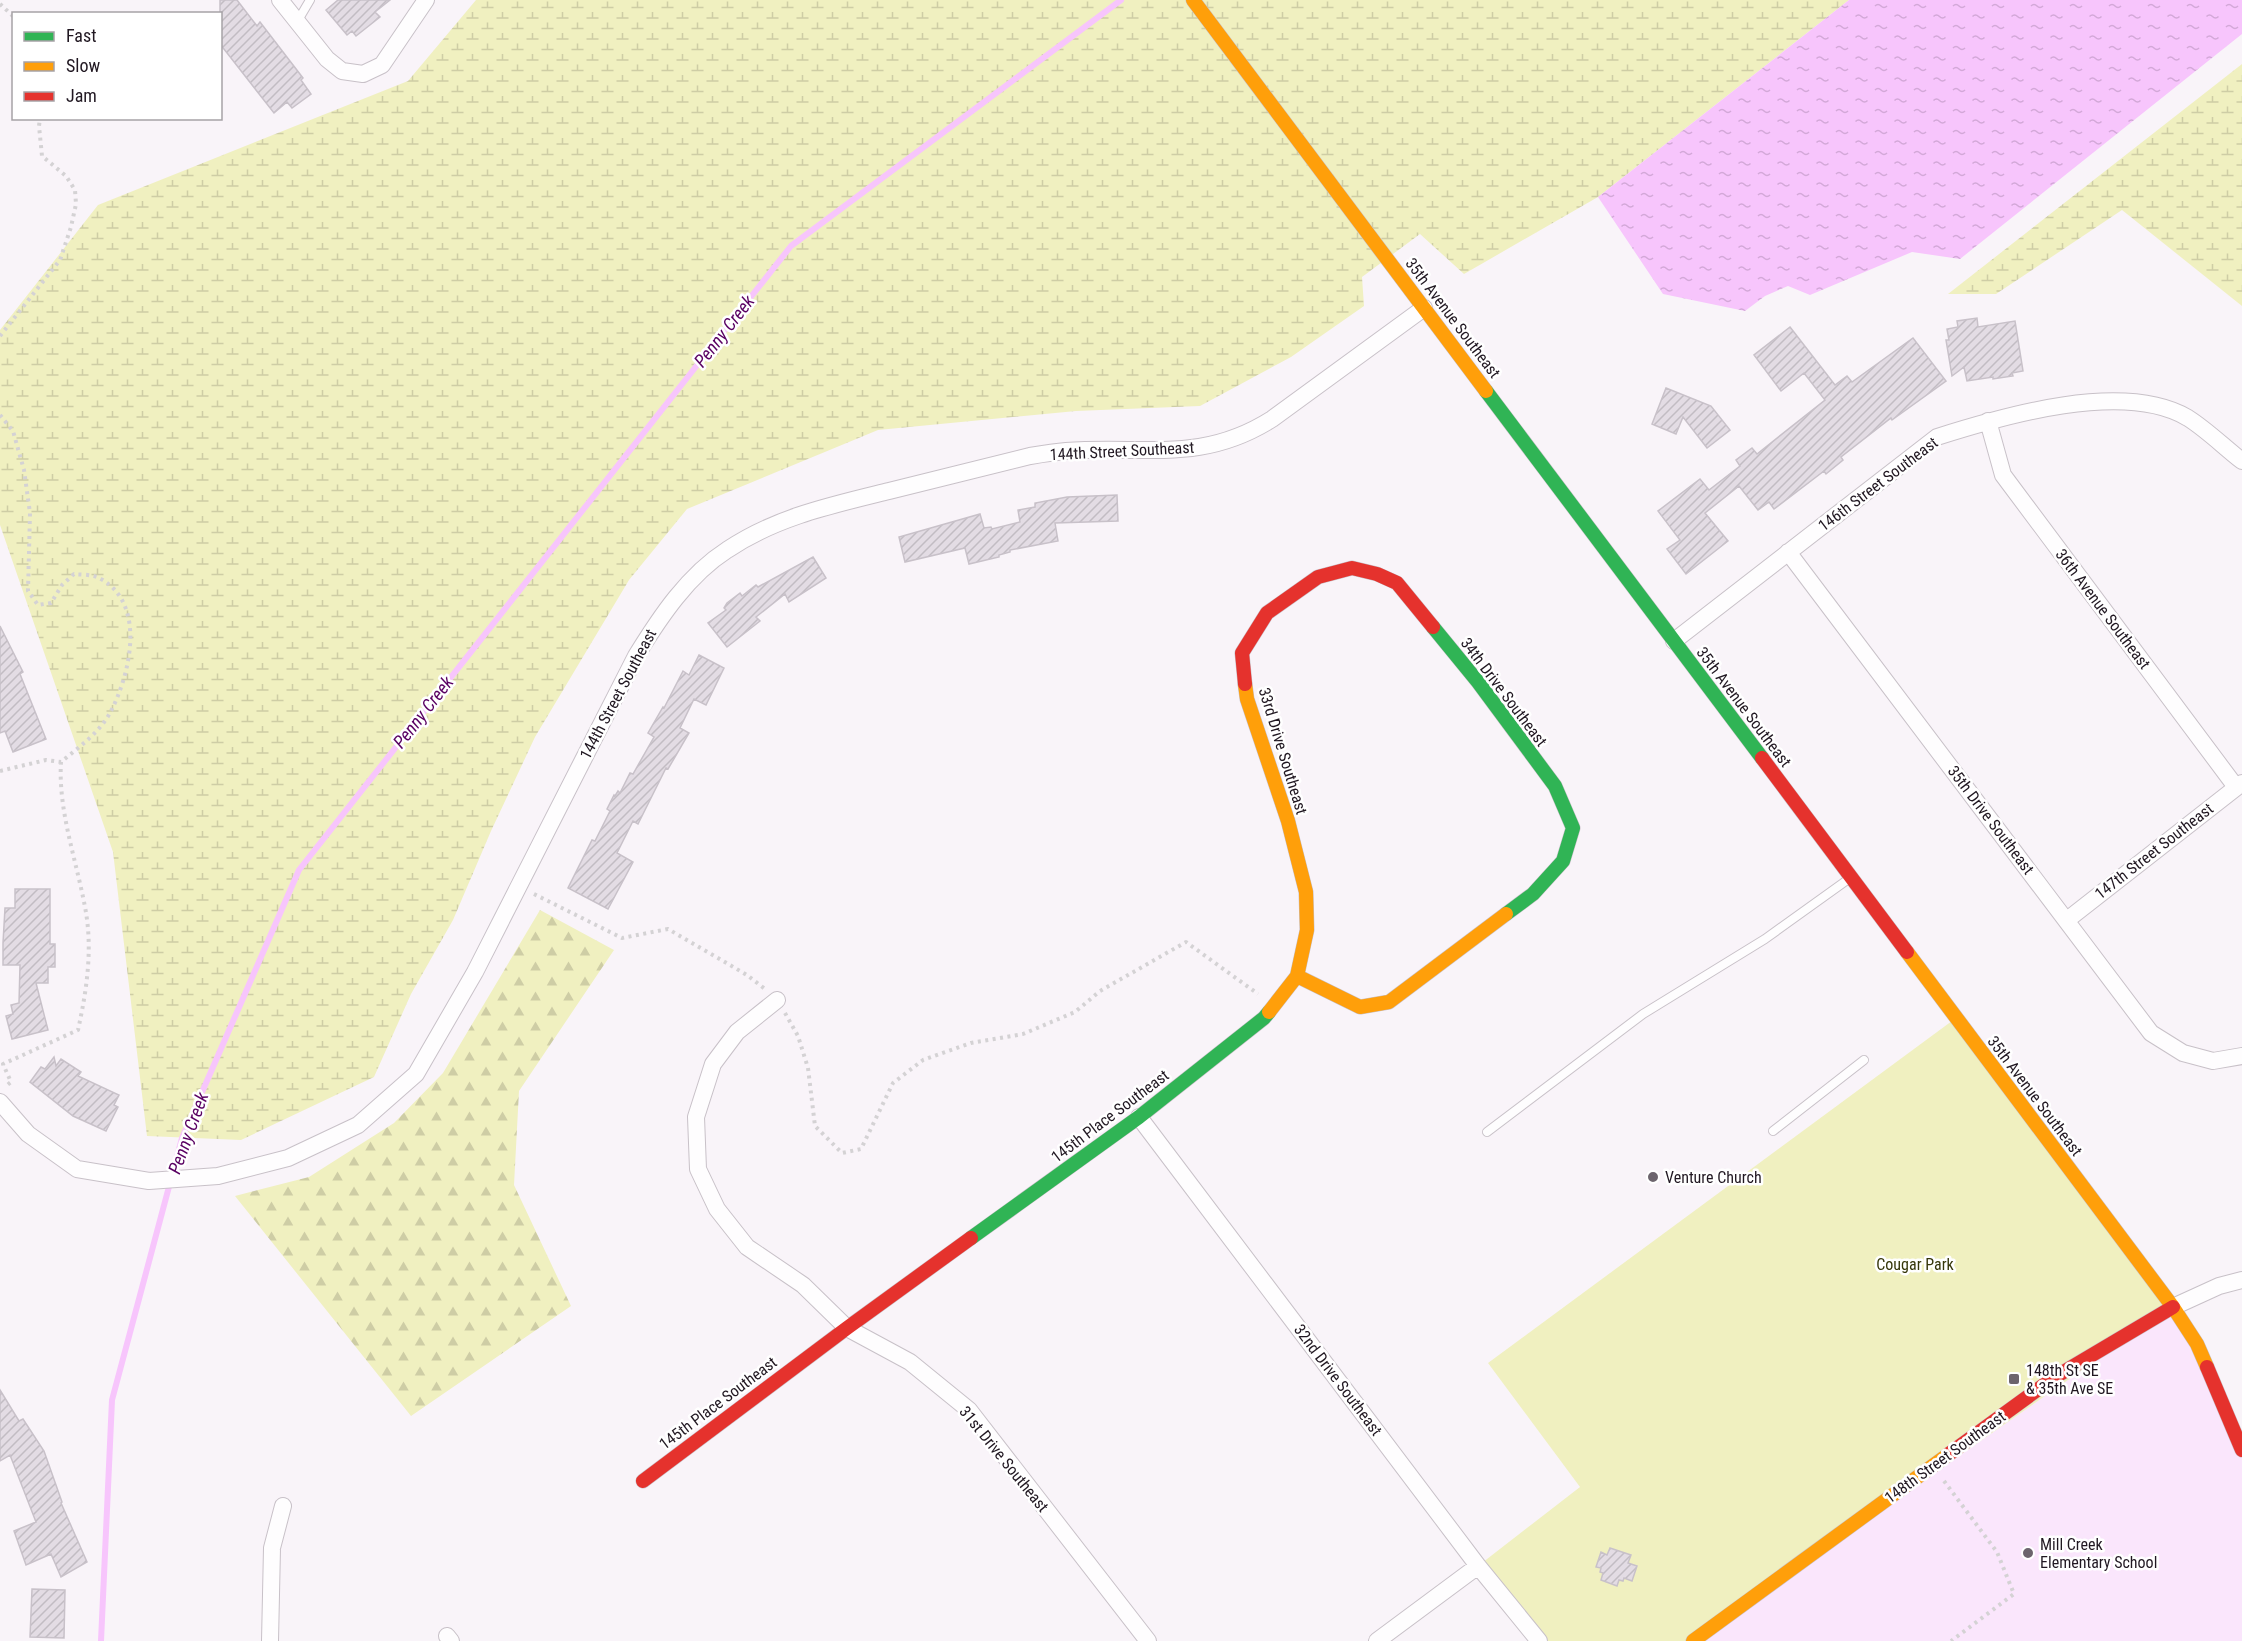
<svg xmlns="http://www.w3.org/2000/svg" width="2242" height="1641" font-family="'Roboto Condensed',sans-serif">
<defs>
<pattern id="forest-firs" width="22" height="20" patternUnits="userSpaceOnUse" patternTransform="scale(1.5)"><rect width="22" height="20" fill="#f0f0c0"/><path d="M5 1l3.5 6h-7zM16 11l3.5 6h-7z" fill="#cecda5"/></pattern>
<pattern id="wetland-marsh" width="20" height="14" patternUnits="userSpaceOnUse" patternTransform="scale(1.5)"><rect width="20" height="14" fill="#f0f0c0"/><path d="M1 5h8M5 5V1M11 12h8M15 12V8" fill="none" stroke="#cecda5"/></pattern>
<pattern id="water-ripples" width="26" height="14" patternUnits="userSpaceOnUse" patternTransform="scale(1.5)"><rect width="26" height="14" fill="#f7c5fc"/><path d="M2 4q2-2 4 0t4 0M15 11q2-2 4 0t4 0" fill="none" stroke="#d3a8d8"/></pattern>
<pattern id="building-hatch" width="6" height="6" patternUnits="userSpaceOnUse" patternTransform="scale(1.5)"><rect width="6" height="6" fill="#e3dce4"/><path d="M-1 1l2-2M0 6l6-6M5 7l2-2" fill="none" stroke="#c2bcc3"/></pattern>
</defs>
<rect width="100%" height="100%" fill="#f9f4f9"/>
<!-- built -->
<path fill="#fae6fc" d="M2173,1307l69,143v191h-549z"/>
<!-- forest -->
<path fill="url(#forest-firs)" d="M540,910l74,40 -95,141 -5,94 57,121 -160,110 -176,-220 74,-19 85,-54 49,-50z"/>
<!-- wetland -->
<path fill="url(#wetland-marsh)" d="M476,0h1373l-251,197 -134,77 -44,-40 -58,43 2,29 -73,51 -91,49 -124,5 -198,19 -191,79 -58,71 -94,157 -44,94 -38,89 -42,74 -37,83 -133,63 -94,-4 -34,-284 -113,-327v-195l98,-125 310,-124z
M2242,64v242l-120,-96 -126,84h-48z"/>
<!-- park -->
<path fill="#f0f0c0" d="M1956,1018l217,289 -480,334h-154l-61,-75 102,-79 -92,-124z"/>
<!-- water -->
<path fill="url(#water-ripples)" d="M1849,0h393v34l-282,225 -48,-7 -102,43 -22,-9 -23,10 -20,15 -82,-17 -65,-97z"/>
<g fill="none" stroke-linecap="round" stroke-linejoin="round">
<!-- stream -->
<path stroke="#f7c5fc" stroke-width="6" d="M101,1641l11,-241 70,-262 117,-268 492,-624 330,-246"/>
</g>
<!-- building -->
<path fill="url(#building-hatch)" stroke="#c8c1c9" stroke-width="1.5" d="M220,0h17l20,26 3,-4 43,56 -2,2 10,14 -19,14 -5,-6 -13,11 -54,-69z
M338,0h52l-15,12 5,5 -24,19 -4,-5 -5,4 -21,-25z
M1977,318l1,9 37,-6 8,50 -11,2 1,3 -20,3v-2l-26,4 -3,-14 -12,9 -6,-36h3l-2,-11 11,-2 -1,-6z
M1790,327l45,58 12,-9 5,6 61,-44 33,43 -54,39 -1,-2 -50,39 2,3 -17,14 -2,-3 -50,38 -5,-7 -11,8 -19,-24 -34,27 23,28 -42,33 -19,-25 13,-9 -22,-29 42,-32 9,11 31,-24 -4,-6 16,-12 5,6 68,-54 -21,-27 -23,18 -27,-36z
M1666,388l45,18 19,24 -23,18 -24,-31 -7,17 -24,-10z
M1117,495l1,26 -63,2 3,18 -48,9v2l-11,3v2l-30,7 -4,-16 -60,14 -6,-25 81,-23 4,14 7,-1 1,2 28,-7 -2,-12 17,-3v-4l32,-6z
M813,557l13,21 -37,24 -4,-8 -29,23 4,4 -33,26 -19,-24 18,-13 -2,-2 3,-5 13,-10 2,3 14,-11 2,2z
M0,626l23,46 -3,2 26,65 -33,13 -8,-21 -5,2z
M699,655l25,13 -18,37 -12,-6 -14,29 9,5 -21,36 -2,-1 -28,56 -5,-3 -16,32 16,9 -25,47 -40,-21 24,-48 3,1 15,-30 -3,-2 7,-14 1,1 3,-5 2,2 10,-20 3,1 21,-37 -6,-4 15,-26 1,1 19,-37 6,4z
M15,889h35v55h5v23h-7v16h-12l12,47 -36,9 -6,-23 7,-2 -2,-9 8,-2 1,-38h-17v-22l2,-35h10z
M54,1057l2,9 5,-7 20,13 -3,4 41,19 -5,10 4,2 -12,24 -33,-15 -43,-34 11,-15 4,2z
M0,1390l19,31 4,-2 21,32 18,51 -1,1 26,59 -26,15 -10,-23 -25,11 -12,-34 22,-9 -26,-67 -10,6z
M1610,1548l21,7 -3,8 9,3 -5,15 -8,-3 -1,3 -4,-1 -2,6 -16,-6 2,-7 -3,-1 1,-4 -5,-1 5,-15 6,3z
M32,1589l33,1 -1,48 -34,-1z"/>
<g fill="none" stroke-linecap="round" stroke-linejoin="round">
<!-- lane casing -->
<g stroke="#c8c1c8" stroke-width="10">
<path id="lane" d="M297,22l13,-22
M1773,1131l91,-71
M1487,1132l156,-118 122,-75 85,-61"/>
</g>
<!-- street casing -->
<g stroke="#c8c1c8" stroke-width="18">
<path id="street" d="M280,0l47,59 15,12 21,3 19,-9 44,-65
M1988,421l15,54 233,312
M1788,552l363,481 32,20 30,8 29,-5
M1674,641l263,-204c66,-21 187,-57 251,-19 19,12 36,29 54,43
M2067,920l175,-137
M777,1000l-40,32 -24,32 -17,53 2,52 19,40 30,38 56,38 44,43 63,34 59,48 179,231
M0,1102l28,32 49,35 72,12 69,-5 70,-18 70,-33 58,-51 59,-102 161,-316c24,-39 52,-81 91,-106 49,-33 105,-45 162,-59 47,-12 94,-23 141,-35 12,-2 24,-4 36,-5 78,-6 135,13 206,-32l152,-111
M1139,1117l339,449 61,75
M2173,1307l46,-21 23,-6
M447,1636l4,5
M270,1641l2,-93 11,-42
M1377,1641l101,-75"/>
</g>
<!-- fast casing -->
<g stroke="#c8c1c8" stroke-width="15">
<path id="fast" d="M1486,391l276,367
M1433,627l45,55 77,104 18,42 -10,33 -30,33 -27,20
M971,1238l168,-121 125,-99 5,-6"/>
</g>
<!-- slow casing -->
<g stroke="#c8c1c8" stroke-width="15">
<path id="slow" d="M1193,0l293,391
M1245,684l2,15 41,122 18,71 1,38 -10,46
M1907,952l266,355 24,37 10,23
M1269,1012l28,-36 63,31 29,-5 117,-88
M1693,1641l256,-187"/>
</g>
<!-- jam casing -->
<g stroke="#c8c1c8" stroke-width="15">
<path id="jam" d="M1245,684l-3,-31 25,-40 51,-36 34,-9 25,6 20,9 36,44
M1762,758l145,194
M2207,1367l35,83
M1949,1454l106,-77 118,-70
M643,1481l204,-153 124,-90"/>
</g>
<!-- path -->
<path stroke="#d4d2d4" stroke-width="4" stroke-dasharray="3 4.5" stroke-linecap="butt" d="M0,4l14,13
M0,336l60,-76 11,-33 5,-23 -1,-14 -9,-14 -24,-20 -3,-30 1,-8
M0,415l13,16 11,39 6,43 -2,78 10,14 13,-2 11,-18 12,-11c8,1 19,0 27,5 46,26 29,96 9,134 -11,20 -31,34 -49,49 -3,48 15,97 24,145 8,41 2,82 -7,123l-75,34 8,18 -5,4
M0,771l46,-11 15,2
M534,894l88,44 46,-9 79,46 18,14
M785,1013l13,23 10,32 7,58 27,27 19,-4 32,-66 30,-23 48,-17 52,-9 52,-22 25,-21 86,-49 72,52
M1944,1481l53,71 17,42 -63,47"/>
<!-- lane -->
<use href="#lane" stroke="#fefdfe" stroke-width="8"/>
<!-- street -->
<use href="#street" stroke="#fefdfe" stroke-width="16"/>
<!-- fast -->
<use href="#fast" stroke="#30b455" stroke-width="14"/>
<!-- slow -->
<use href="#slow" stroke="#ff9f0a" stroke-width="14"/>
<!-- jam -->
<use href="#jam" stroke="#e5322d" stroke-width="14"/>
</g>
<!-- markers -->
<g fill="#6c646d" stroke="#fff" stroke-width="2">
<circle cx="1653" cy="1177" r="6"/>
<rect x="2008" y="1373" width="12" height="12" rx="3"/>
<circle cx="2028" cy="1553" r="6"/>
</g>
<g text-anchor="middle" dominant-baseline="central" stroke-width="5" stroke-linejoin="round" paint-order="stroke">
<!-- street labels -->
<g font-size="16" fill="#201721" stroke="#fff">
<text transform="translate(1453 318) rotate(53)">35th Avenue Southeast</text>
<text transform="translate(1122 451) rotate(-3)">144th Street Southeast</text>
<text transform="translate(1878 484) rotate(-37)">146th Street Southeast</text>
<text transform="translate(2103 609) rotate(53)">36th Avenue Southeast</text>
<text transform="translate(1504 692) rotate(53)">34th Drive Southeast</text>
<text transform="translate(618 694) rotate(-62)">144th Street Southeast</text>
<text transform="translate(1744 707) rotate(53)">35th Avenue Southeast</text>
<text transform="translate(1283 751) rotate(73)">33rd Drive Southeast</text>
<text transform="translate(1991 820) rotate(53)">35th Drive Southeast</text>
<text transform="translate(2154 851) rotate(-38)">147th Street Southeast</text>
<text transform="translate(2035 1096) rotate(53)">35th Avenue Southeast</text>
<text transform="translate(1110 1116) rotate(-37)">145th Place Southeast</text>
<text transform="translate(1338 1380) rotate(53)">32nd Drive Southeast</text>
<text transform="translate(718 1403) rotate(-37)">145th Place Southeast</text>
<text transform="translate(1945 1457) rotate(-36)">148th Street Southeast</text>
<text transform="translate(1004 1459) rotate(51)">31st Drive Southeast</text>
</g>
<!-- poi labels -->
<g font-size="16" fill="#201721" stroke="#fff" text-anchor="start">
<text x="1665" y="1177">Venture Church</text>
<text x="2026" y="1370">148th St SE<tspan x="2026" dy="18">&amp; 35th Ave SE</tspan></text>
<text x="2040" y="1544">Mill Creek<tspan x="2040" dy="18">Elementary School</tspan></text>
</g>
<!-- park labels -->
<g font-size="16" fill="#353609" stroke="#fff">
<text x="1915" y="1264">Cougar Park</text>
</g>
<!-- water labels -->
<g font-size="18" font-style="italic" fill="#590062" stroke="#fff">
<text transform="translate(724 331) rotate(-52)">Penny Creek</text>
<text transform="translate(423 712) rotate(-52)">Penny Creek</text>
<text transform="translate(188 1133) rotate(-70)">Penny Creek</text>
</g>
</g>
<!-- legend -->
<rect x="12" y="12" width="210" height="108" fill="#ffffff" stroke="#a6a2a6" stroke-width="1.5"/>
<rect x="24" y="32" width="30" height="9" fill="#30b455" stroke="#a6a2a6" stroke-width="1.5"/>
<text x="66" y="42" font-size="18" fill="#201721">Fast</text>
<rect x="24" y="62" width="30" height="9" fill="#ff9f0a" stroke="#a6a2a6" stroke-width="1.5"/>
<text x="66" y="72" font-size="18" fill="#201721">Slow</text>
<rect x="24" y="92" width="30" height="9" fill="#e5322d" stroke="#a6a2a6" stroke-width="1.5"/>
<text x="66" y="102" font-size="18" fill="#201721">Jam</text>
</svg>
